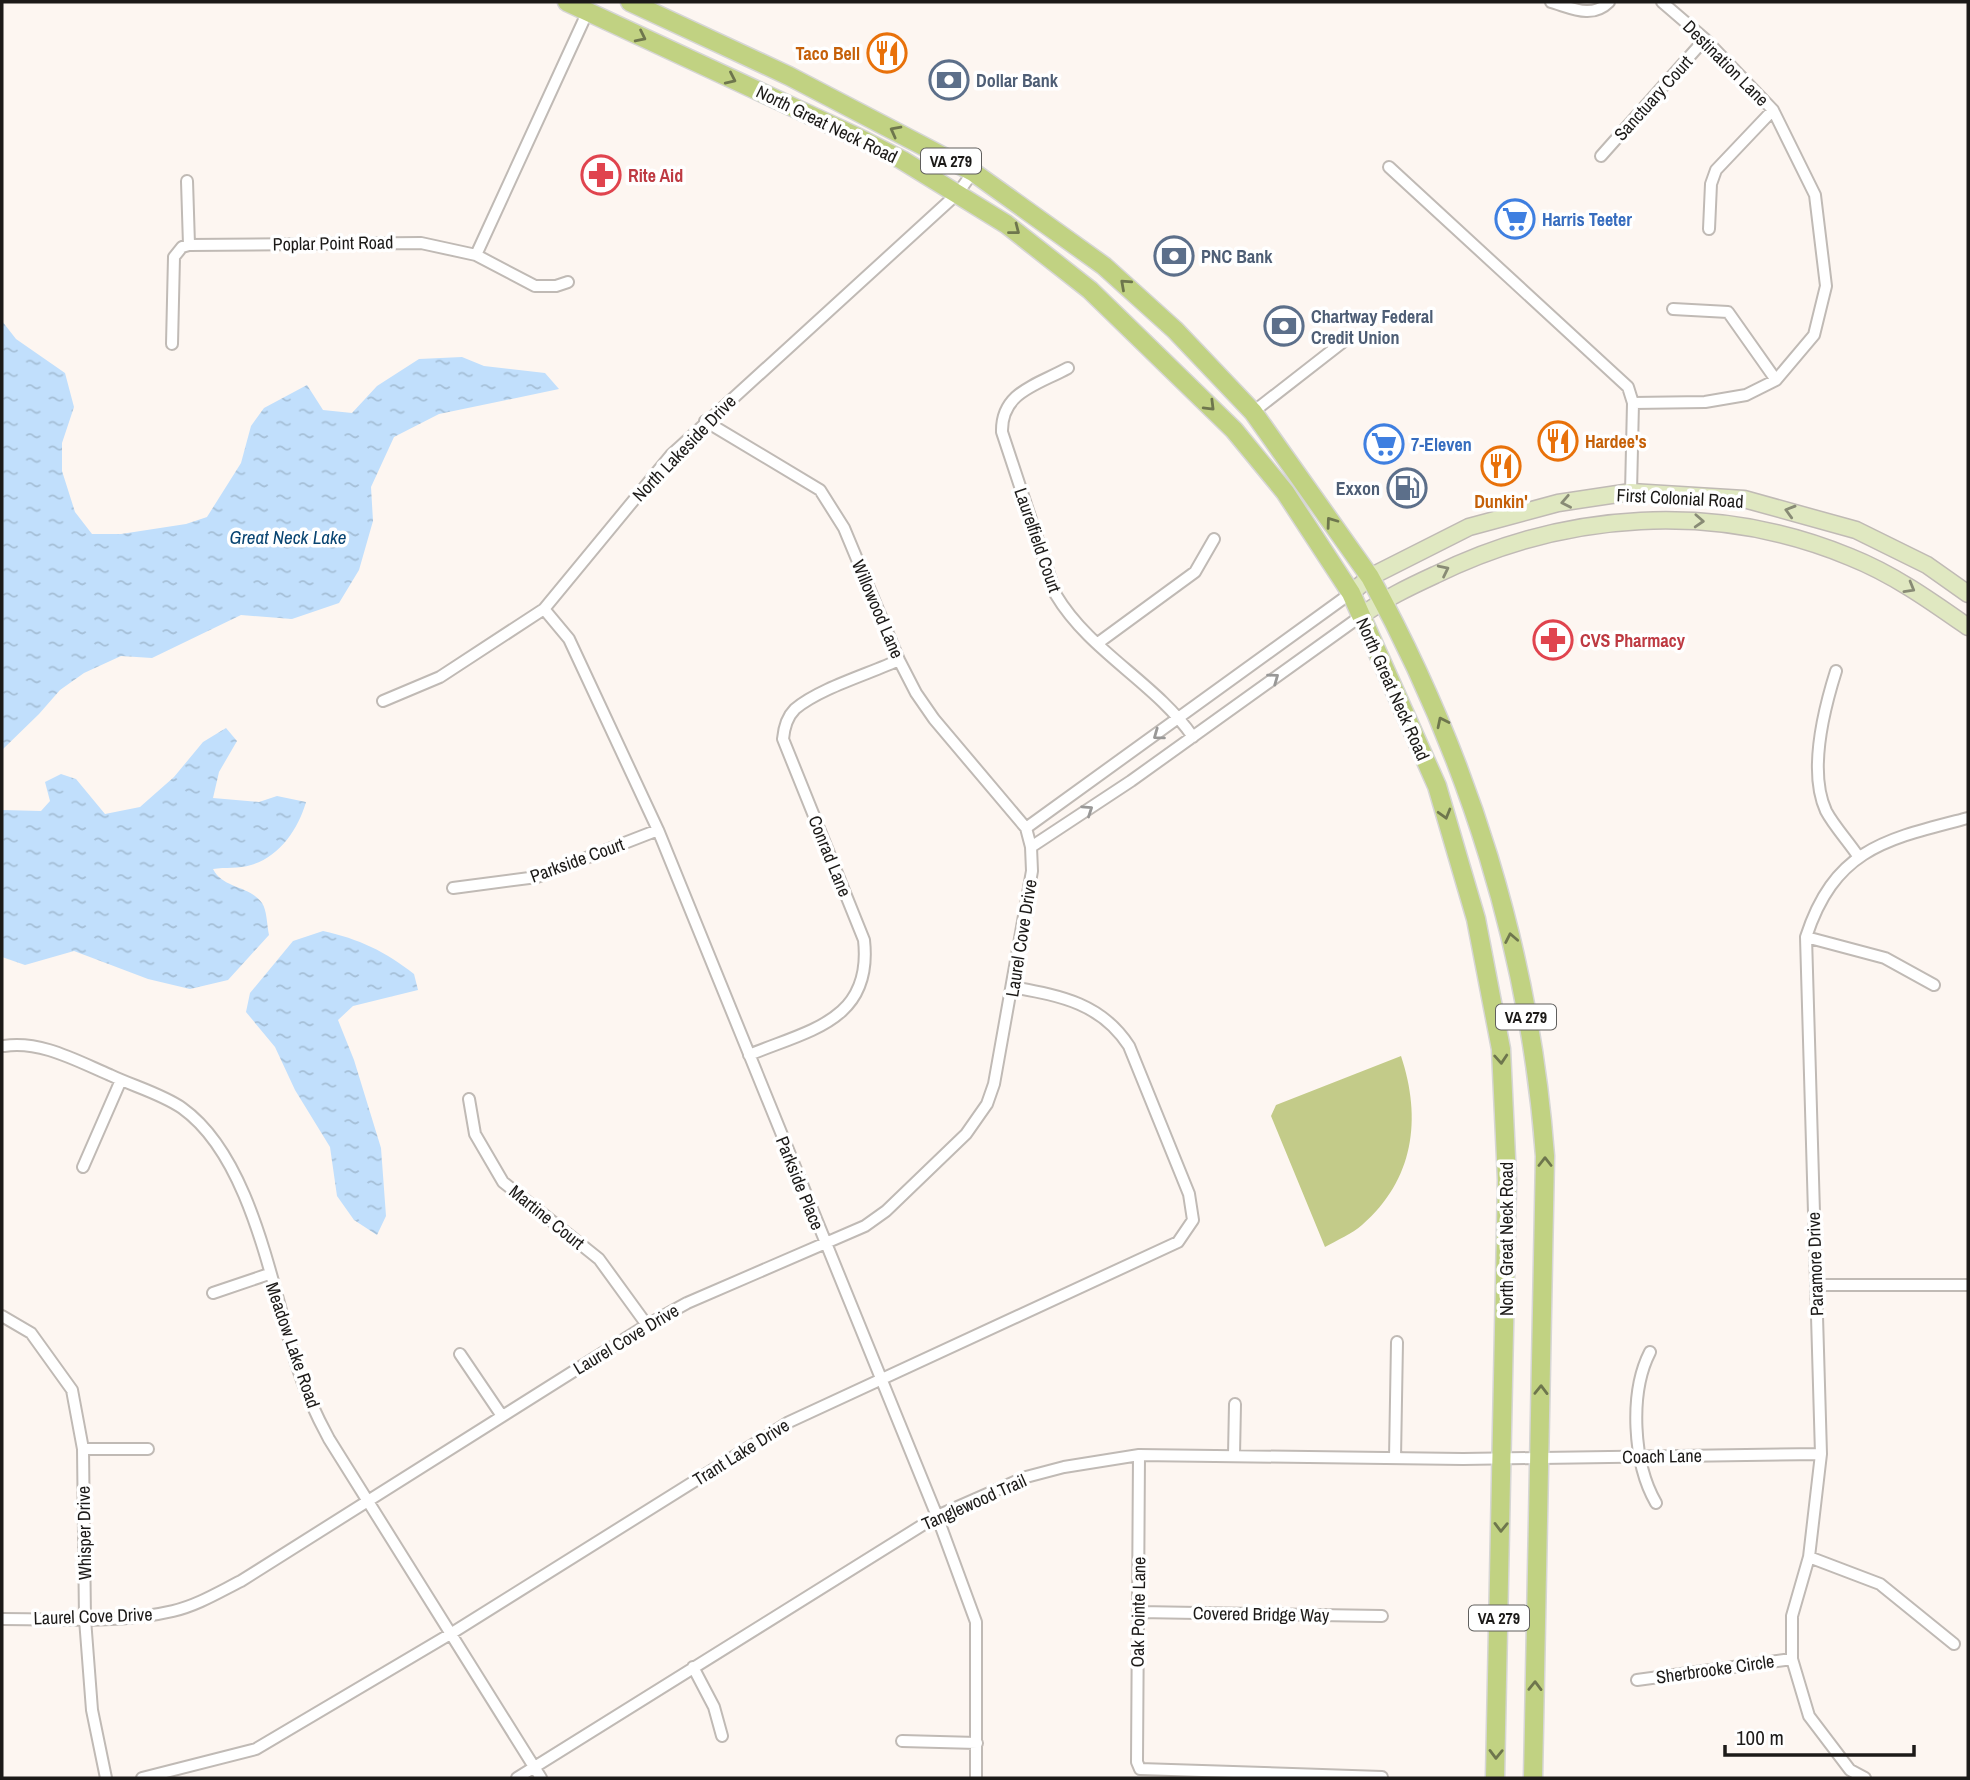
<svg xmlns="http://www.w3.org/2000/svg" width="1970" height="1780" font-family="'Archivo Narrow',sans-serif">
<defs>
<pattern id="water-ripples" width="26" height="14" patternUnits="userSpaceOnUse" patternTransform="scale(1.75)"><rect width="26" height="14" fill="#c1dffc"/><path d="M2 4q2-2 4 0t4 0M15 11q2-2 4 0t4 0" fill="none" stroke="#a5bfd7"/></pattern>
</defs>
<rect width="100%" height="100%" fill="#fdf6f1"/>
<!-- garden -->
<path fill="#c3cb89" d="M1401,1056c21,63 13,124 -39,169 -10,9 -25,15 -37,22l-54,-131 5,-11z"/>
<!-- water -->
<path fill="url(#water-ripples)" d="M2,321l14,18 49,34 9,34 -12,36v28l13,41 17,22h29l65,-10 21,-7 34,-54 10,-37 13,-18 43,-23 16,25 29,3 25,-27 42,-27 43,-2 22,9 61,7 14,16 -120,25 -45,23 -23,50 2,34 -14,49 -20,33 -47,16 -51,-4 -89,43 -31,-2 -37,17 -24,17 -21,24 -37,36z
M226,728l11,13 -18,31 -6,26 46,4 18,-6 29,6c-8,28 -27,55 -55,63 -12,4 -26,2 -38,4 10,20 36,16 49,34 5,7 5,23 7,32l-41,45 -38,9 -42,-10 -74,-28 -49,14 -23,-8v-147l39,1 9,-10 -5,-19 16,-8 15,5 29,35 35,-7 34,-30 29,-35z
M323,931c36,8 62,20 91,43l4,16 -65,16 -15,14 16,40 27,88 5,68 -9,19 -23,-15 -17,-24 -7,-49 -35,-57 -20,-43 -29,-35 4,-19 43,-52z"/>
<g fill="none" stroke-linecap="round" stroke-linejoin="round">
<!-- street casing -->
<g stroke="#c0bab5" stroke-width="14">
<path id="street" d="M1551,2c21,6 41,17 58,0
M1601,156l104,-117
M1389,167l239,220 5,16 -2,89
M187,181l2,64
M1709,229l2,-45 5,-14 57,-60
M476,255l112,-244
M1673,309l55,3 48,68
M172,344l2,-87 8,-10 7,-2 232,-2 55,12 59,31h21l12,-4
M1068,368c-31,17 -67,24 -66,64l54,163c34,57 100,88 137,142
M1633,403l72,-1 41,-7 30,-15 38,-45 12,-49 -11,-91 -42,-85 -68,-71 -43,-37
M1253,412l95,-74
M544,609l25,30 89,191 279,686 39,106v156
M1098,643l97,-71 19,-33
M1836,671c-12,38 -28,101 -10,140 8,15 22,30 32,45
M383,701l57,-24 104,-68 127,-154 287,-262 15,-21
M1026,828l325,-235
M1031,847l100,-66 230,-165
M453,888l84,-11 121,-47
M1806,937l79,21 49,27
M4,1046c36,-6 73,15 106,29 23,11 52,19 72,33 70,50 89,178 115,258 8,25 19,49 32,73l212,339
M749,1055c60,-25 124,-34 115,-115l-81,-201c1,-11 4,-22 12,-30 25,-21 74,-35 104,-49
M469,1099l6,35 28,48 96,77 48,66
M83,1167l38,-87
M1816,1285h152
M213,1293l56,-19
M2,1316l29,17 41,57 11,59 2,170 7,91 14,68
M1650,1352c-21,41 -17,111 6,151
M460,1354l42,62
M83,1449h65
M1139,1455l-2,307 3,7 242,8
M1234,1455l1,-51
M1395,1458l2,-116
M1809,1557l71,27 74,60
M1139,1612l243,4
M2,1619c56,0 116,5 171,-8 25,-6 46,-19 68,-30l406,-256 40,-22 178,-77 21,-15 80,-77 21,-30 7,-20 38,-213 -1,-24 -5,-19 -92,-109 -18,-26 -17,-33 -55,-132 -24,-38 -115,-69
M693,1667l21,40 8,29
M1637,1680l155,-21
M902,1741l75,2
M142,1778l114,-29 196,-116 337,-211 389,-180 15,-22 -4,-26 -60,-148c-28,-43 -68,-50 -116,-59
M517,1778l420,-262 89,-39 38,-10 75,-12 324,4 358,-5
M1865,1778l-15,-8 -41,-54 -17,-57v-43l17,-59 12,-103 -15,-517c29,-89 81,-98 162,-119"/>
</g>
<!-- secondary casing -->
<g stroke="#c0bab5" stroke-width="19">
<path id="secondary" d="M1351,593l19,-16 99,-50 89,-24 73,-11 113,7 112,31 71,35 41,29
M1361,616c23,-17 48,-29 74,-41 130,-64 280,-74 415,-18 43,17 81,44 118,70"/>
</g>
<!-- primary casing -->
<g stroke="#d6d6d5" stroke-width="21">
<path id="primary" d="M567,2l290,135 45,23 104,64 84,66 144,140 51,62 66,101 86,193 39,133 25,130 6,131 -12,598
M630,2l159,74 184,96 131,94 71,64 78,82 117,165c98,179 160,375 175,579l-12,622"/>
</g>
<!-- street -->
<use href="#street" stroke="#fff" stroke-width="10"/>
<!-- secondary -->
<use href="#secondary" stroke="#e0e8c1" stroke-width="16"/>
<!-- primary -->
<use href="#primary" stroke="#c1d282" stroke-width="18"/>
</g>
<!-- one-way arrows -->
<defs><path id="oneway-chevron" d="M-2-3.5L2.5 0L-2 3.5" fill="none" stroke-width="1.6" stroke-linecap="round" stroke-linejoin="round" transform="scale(1.75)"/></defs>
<g stroke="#6e764d">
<use href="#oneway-chevron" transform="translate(641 37) rotate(26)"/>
<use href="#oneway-chevron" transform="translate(731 79) rotate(25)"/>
<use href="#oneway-chevron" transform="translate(895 131) rotate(-152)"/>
<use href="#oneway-chevron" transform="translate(1015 230) rotate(38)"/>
<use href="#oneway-chevron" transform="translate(1125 284) rotate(-138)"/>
<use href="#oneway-chevron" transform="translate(1210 406) rotate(45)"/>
<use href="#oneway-chevron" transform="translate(1331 522) rotate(-126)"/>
<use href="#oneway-chevron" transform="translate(1442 722) rotate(-116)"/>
<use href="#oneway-chevron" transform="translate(1445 814) rotate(74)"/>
<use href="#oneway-chevron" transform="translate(1511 938) rotate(-101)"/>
<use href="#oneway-chevron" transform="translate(1501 1059) rotate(86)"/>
<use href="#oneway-chevron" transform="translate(1545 1162) rotate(-90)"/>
<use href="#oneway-chevron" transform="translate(1541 1390) rotate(-89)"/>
<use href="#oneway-chevron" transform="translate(1501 1527) rotate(91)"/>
<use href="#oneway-chevron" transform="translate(1535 1686) rotate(-89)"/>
<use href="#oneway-chevron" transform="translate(1496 1754) rotate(91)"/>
</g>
<g stroke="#888b75">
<use href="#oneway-chevron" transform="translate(1566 502) rotate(169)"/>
<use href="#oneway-chevron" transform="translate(1790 511) rotate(-164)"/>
<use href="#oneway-chevron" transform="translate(1699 521) rotate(3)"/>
<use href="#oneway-chevron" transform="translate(1444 570) rotate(-26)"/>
<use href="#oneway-chevron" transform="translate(1910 588) rotate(30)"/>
</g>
<g stroke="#999897">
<use href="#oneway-chevron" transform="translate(1274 678) rotate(-36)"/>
<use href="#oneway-chevron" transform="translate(1158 735) rotate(144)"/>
<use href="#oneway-chevron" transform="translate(1088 810) rotate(-34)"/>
</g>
<!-- icons -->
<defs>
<g id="restaurant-ring" transform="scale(2.0125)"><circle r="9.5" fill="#fff" stroke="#e8710a" stroke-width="1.5"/><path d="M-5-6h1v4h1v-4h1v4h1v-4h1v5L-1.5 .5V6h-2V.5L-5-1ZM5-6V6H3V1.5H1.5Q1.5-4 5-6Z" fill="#e8710a"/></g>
<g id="bank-ring" transform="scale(2.0125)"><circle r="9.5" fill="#fff" stroke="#5c6f8a" stroke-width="1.5"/><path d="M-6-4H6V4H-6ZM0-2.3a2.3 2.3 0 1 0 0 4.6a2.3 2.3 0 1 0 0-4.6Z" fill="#5c6f8a"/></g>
<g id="pharmacy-ring" transform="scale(2.0125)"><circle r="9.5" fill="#fff" stroke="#e0444e" stroke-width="1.5"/><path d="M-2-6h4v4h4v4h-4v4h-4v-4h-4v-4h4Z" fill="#e0444e"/></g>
<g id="supermarket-ring" transform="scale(2.0125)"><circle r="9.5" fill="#fff" stroke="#3f7fe0" stroke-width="1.5"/><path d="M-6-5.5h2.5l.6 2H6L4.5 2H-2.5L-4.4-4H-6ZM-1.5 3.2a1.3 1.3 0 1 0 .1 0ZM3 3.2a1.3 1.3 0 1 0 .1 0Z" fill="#3f7fe0"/></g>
<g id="fuel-ring" transform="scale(2.0125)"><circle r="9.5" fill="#fff" stroke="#5c6f8a" stroke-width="1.5"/><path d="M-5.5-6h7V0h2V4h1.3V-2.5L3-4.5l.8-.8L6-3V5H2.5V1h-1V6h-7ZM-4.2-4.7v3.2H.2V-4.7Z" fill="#5c6f8a"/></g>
</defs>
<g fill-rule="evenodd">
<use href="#restaurant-ring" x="887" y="53"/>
<use href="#bank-ring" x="949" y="80"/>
<use href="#pharmacy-ring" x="601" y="175"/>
<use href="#supermarket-ring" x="1515" y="219"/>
<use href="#bank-ring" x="1174" y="256"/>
<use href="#bank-ring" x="1284" y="326"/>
<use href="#restaurant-ring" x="1558" y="441"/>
<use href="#supermarket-ring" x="1384" y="444"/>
<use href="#restaurant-ring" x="1501" y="466"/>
<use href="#fuel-ring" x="1407" y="488"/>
<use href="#pharmacy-ring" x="1553" y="640"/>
</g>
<g text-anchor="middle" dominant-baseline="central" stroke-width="7" stroke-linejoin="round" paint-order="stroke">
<!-- shield labels -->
<g fill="#fff" stroke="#605f5d" stroke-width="2">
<rect x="921" y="148.5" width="60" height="25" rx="5"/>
<rect x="1496" y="1004.5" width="60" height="25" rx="5"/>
<rect x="1469" y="1605.5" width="60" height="25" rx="5"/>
</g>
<g font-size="16" font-weight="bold" fill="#1c1a18">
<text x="951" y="161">VA 279</text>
<text x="1526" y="1017">VA 279</text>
<text x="1499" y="1618">VA 279</text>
</g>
<!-- food labels -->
<g font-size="18" font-weight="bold" fill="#c56008" stroke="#fff" text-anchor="end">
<text x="860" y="53">Taco Bell</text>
<text x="1585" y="441" text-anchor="start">Hardee's</text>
<text x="1501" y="501" text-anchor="middle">Dunkin'</text>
</g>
<!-- street labels -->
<g font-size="18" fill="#1c1a18" stroke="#fff">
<text transform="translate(1726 63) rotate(45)">Destination Lane</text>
<text transform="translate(1653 98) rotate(-48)">Sanctuary Court</text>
<text transform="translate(827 124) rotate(26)">North Great Neck Road</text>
<text transform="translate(333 243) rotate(-1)">Poplar Point Road</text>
<text transform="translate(684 448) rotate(-46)">North Lakeside Drive</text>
<text transform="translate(1680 498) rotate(3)">First Colonial Road</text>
<text transform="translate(1038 540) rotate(71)">Laurelfield Court</text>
<text transform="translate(878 609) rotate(67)">Willowood Lane</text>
<text transform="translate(1393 689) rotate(66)">North Great Neck Road</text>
<text transform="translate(830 856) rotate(68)">Conrad Lane</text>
<text transform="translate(577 860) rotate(-20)">Parkside Court</text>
<text transform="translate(1021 938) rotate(-81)">Laurel Cove Drive</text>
<text transform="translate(800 1183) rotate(68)">Parkside Place</text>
<text transform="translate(547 1217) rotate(39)">Martine Court</text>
<text transform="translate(1506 1239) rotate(-90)">North Great Neck Road</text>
<text transform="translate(1815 1264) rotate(-92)">Paramore Drive</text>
<text transform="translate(626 1339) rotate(-31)">Laurel Cove Drive</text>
<text transform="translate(293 1345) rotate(71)">Meadow Lake Road</text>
<text transform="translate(741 1452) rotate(-32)">Trant Lake Drive</text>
<text transform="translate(1662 1456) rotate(-1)">Coach Lane</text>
<text transform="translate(974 1502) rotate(-24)">Tanglewood Trail</text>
<text transform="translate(84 1533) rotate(-91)">Whisper Drive</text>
<text transform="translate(1138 1612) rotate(-89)">Oak Pointe Lane</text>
<text transform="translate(1261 1614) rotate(1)">Covered Bridge Way</text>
<text transform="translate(93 1616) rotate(-2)">Laurel Cove Drive</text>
<text transform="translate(1715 1669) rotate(-8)">Sherbrooke Circle</text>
</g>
<!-- service labels -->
<g font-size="18" font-weight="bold" fill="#4e5e75" stroke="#fff" text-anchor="start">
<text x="976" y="80">Dollar Bank</text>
<text x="1201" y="256">PNC Bank</text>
<text x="1311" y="316">Chartway Federal<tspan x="1311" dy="21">Credit Union</tspan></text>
<text x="1380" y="488" text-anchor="end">Exxon</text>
</g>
<!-- health labels -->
<g font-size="18" font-weight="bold" fill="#be3a42" stroke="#fff" text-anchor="start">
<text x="628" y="175">Rite Aid</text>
<text x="1580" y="640">CVS Pharmacy</text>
</g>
<!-- shop labels -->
<g font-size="18" font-weight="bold" fill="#366cbe" stroke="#fff" text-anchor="start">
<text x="1542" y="219">Harris Teeter</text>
<text x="1411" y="444">7-Eleven</text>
</g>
<!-- water labels -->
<g font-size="19" font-style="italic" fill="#084471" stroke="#fff">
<text x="288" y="537">Great Neck Lake</text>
</g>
</g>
<!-- border -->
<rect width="1970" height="1780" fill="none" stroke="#1c1a18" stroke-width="7"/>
<!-- scale -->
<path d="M1725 1745v10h189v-10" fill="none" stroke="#1c1a18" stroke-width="3.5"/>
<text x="1736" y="1745" font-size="21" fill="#1c1a18" stroke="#ffffff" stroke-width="5" paint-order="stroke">100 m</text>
</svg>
